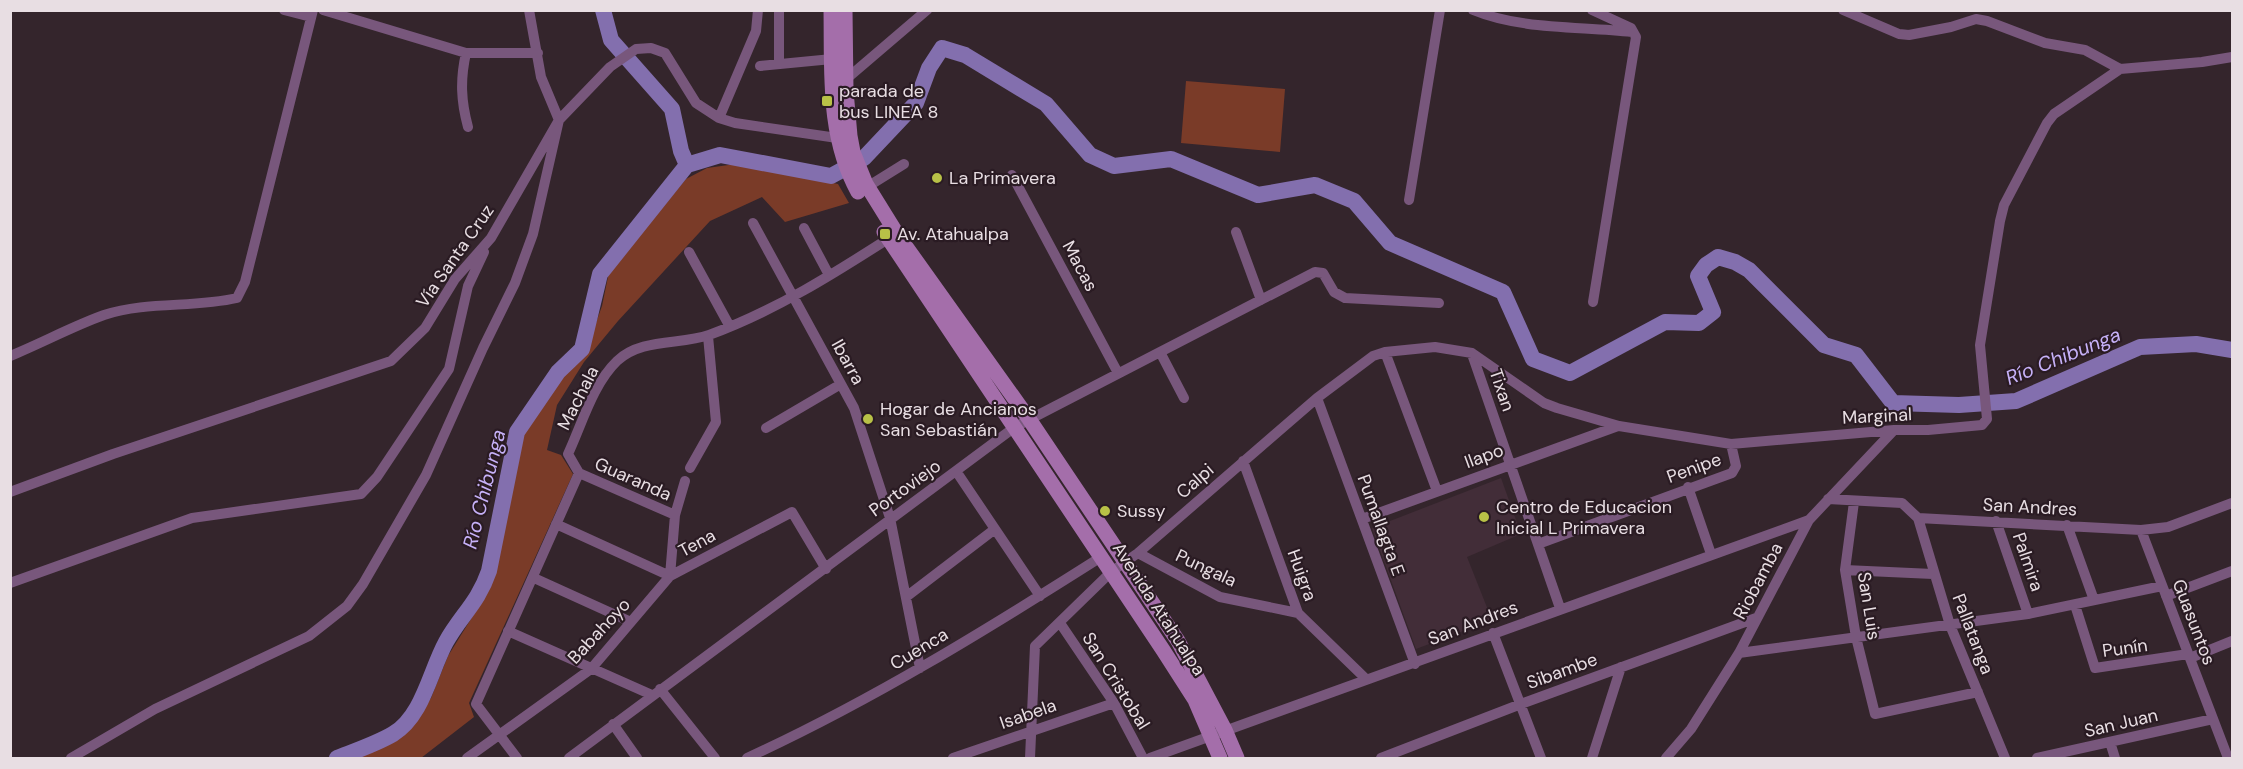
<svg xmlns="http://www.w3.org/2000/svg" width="2243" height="769" font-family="'DM Sans',sans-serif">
<rect width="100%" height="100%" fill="#34252c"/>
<!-- built -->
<path fill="#422d38" d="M1501,478l20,56 -54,23 25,63 -76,29 -44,-121z"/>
<!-- green -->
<path fill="#7a3b28" d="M1186,81l99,8 -5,63 -99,-9z
M743,163l95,21 11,19 -64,19 -23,-25 -52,24 -92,100 -34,41 -27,43 -10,45 14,5 12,19 -104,229 5,14 -53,41h-69l23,-7 29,-19 27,-34 17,-42 31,-50 17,-39 30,-143 67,-93 9,-25 7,-34 77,-93 21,-11z"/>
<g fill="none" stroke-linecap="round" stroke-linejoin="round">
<!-- river -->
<path stroke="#836fae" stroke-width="16" d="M603,10l8,30 61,69 9,42 6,14
M337,758c18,-7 39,-14 56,-24 30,-18 37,-63 53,-92 15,-27 32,-39 43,-71l28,-139 41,-60 24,-23 18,-75 87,-109 33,-10 111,21 33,-18 52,-55 13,-35 13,-20 23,7 81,49 44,51 24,11 57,-7 87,36 57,-10 39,16 36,42 113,49 30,67 37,14 95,-51 34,1 14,-11 -15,-36 8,-11 12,-8 17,5 14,8 75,75 32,10 37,48 66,2 57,-4 124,-54 56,-3 36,6"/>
<!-- minor -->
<path stroke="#78577c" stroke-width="10" d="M284,10l27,7
M323,10l143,43h72
M1473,10c48,20 107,16 159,22
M1592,10l39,18 5,9 -43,265
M1843,10l56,24 10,1 42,-8 25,-8 11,2 58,22 40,7 35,19 82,-7 30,-5
M466,53c-6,27 -5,48 2,74
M779,64v-54
M760,66l72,-7
M844,81l83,-71
M719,118l37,-87 2,-21
M1012,175l106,198
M867,187l37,-23
M1409,200l31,-190
M753,223l101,185 36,110 30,150
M804,228l25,47
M1236,232l25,68
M689,252l40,73
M1160,352l24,46
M1385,352l52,139
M1472,354l88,254
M10,356c32,-13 63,-30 94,-41 43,-14 90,-7 133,-17l8,-16 68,-272
M1317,398l98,266
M766,428l75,-44
M1243,461l55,152 68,66
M690,468l26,-46 -8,-86
M956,471l84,125
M579,473l96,42
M1688,487l23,67
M10,492l103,-38 278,-93 34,-33 30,-49 36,-41 68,-118 51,-53 26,-18 15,-1 14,5 31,50 23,15 16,5 109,16
M1828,499l74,4 16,15 223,12 27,-3 64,-24
M1854,502l-9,68 11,67 19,77 103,-22
M1918,518l32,107 55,133
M1362,519l256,-93
M1996,521l32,93
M556,524l114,52
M2067,525l27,75
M2141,530l87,228
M1538,544l194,-71 4,-7 -5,-22
M1138,553l82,44 78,16
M1845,570l88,4
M670,576l122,-64 34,57
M534,578l97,44
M10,583l182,-65 169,-24 16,-17 72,-108 19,-83 16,-34
M2166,596l66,-25
M906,597l89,-68
M2075,605l20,63 93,-14
M1060,623l54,80 29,55
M508,631l144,64
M1493,633l48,125
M1739,653l289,-39 134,-28
M2190,658l42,-17
M660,689l55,69
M613,724l24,34
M2110,742l5,16
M71,758l84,-49 154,-73 38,-30 16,-22 63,-109 57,-127 32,-65 18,-49 26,-114 -18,-43 -12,-67
M467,758l124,-89 79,-93 5,-61 10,-34
M517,758l-41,-54 103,-231 -11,-19c14,-30 25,-70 49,-93 24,-23 63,-16 92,-26 66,-24 126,-62 185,-100
M569,758l446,-331 300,-155 8,1 11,19 11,6 94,5
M747,758c124,-57 239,-128 354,-201
M953,758l161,-55
M1030,758l5,-112 76,-74 27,-19 179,-155 56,-42 12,-4 50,-5 37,6 72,50 13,5 62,18 112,18 163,-14h34l54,-5 5,-6 -7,-74 20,-124 4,-16 43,-82 7,-9 66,-45
M1150,758l659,-238
M1381,758l140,-54 235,-86
M1592,758l29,-91
M1666,758l25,-29 48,-76 70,-133 85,-90
M2037,758l176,-39"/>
<!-- secondary -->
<path stroke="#a46eaa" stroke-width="15" d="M831,10c1,63 -4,126 27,182
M845,10l1,81 4,45 3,16 13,32 31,50 132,185 149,222 47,89 12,28
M884,232l279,418 32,50 25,58"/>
</g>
<!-- markers -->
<g fill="#b8c147" stroke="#2a1b23" stroke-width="2">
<rect x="821" y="95" width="12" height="12" rx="3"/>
<circle cx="937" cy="178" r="6"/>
<rect x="879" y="228" width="12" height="12" rx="3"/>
<circle cx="868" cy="419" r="6"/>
<circle cx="1105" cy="511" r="6"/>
<circle cx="1484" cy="517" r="6"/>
</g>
<g text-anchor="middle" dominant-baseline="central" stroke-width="4.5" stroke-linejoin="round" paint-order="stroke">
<!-- poi labels -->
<g font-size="18" fill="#e8dee3" stroke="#2a1b23" text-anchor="start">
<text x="839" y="91">parada de<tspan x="839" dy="21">bus LINEA 8</tspan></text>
<text x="949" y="178">La Primavera</text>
<text x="897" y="234">Av. Atahualpa</text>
<text x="880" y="409">Hogar de Ancianos<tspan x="880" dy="21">San Sebastián</tspan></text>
<text x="1496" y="507">Centro de Educacion<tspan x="1496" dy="21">Inicial L Primavera</tspan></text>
<text x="1117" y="511">Sussy</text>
</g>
<!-- street labels -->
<g font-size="18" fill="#e8dee3" stroke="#2a1b23">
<text transform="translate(455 256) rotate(-55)">Vía Santa Cruz</text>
<text transform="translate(1080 266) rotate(62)">Macas</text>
<text transform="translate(848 362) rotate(61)">Ibarra</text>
<text transform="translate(1502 390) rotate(71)">Tixan</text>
<text transform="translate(578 398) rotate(-63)">Machala</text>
<text transform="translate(1877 416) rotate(-3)">Marginal</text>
<text transform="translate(1484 456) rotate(-20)">Ilapo</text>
<text transform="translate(1694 468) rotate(-20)">Penipe</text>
<text transform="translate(633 479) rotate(24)">Guaranda</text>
<text transform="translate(1195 481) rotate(-41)">Calpi</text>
<text transform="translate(905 488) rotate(-36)">Portoviejo</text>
<text transform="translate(2030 507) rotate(3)">San Andres</text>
<text transform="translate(1381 525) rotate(70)">Pumallagta E</text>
<text transform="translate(697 543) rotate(-28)">Tena</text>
<text transform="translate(2028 562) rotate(71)">Palmira</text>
<text transform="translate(1206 568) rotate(25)">Pungala</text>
<text transform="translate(1302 575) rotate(70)">Huigra</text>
<text transform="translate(1758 581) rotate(-62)">Riobamba</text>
<text transform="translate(1869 606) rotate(81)">San Luis</text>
<text transform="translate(1159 609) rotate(57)">Avenida Atahualpa</text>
<text transform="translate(2194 622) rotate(69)">Guasuntos</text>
<text transform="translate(1473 623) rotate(-21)">San Andres</text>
<text transform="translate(599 631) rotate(-47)">Babahoyo</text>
<text transform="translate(1973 634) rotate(69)">Pallatanga</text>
<text transform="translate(2125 648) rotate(-8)">Punín</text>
<text transform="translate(919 649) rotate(-31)">Cuenca</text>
<text transform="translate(1562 671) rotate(-20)">Sibambe</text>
<text transform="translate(1116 681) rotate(58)">San Cristobal</text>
<text transform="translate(1028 714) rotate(-19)">Isabela</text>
<text transform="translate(2121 723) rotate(-13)">San Juan</text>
</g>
<!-- water labels -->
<g font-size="20" font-style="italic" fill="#c6b1f8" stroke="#2a1b23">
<text transform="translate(2063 356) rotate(-22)">Río Chibunga</text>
<text transform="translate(484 489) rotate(-76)">Río Chibunga</text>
</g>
</g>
<!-- border -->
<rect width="2243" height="769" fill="none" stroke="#e8dee3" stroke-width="24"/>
</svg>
